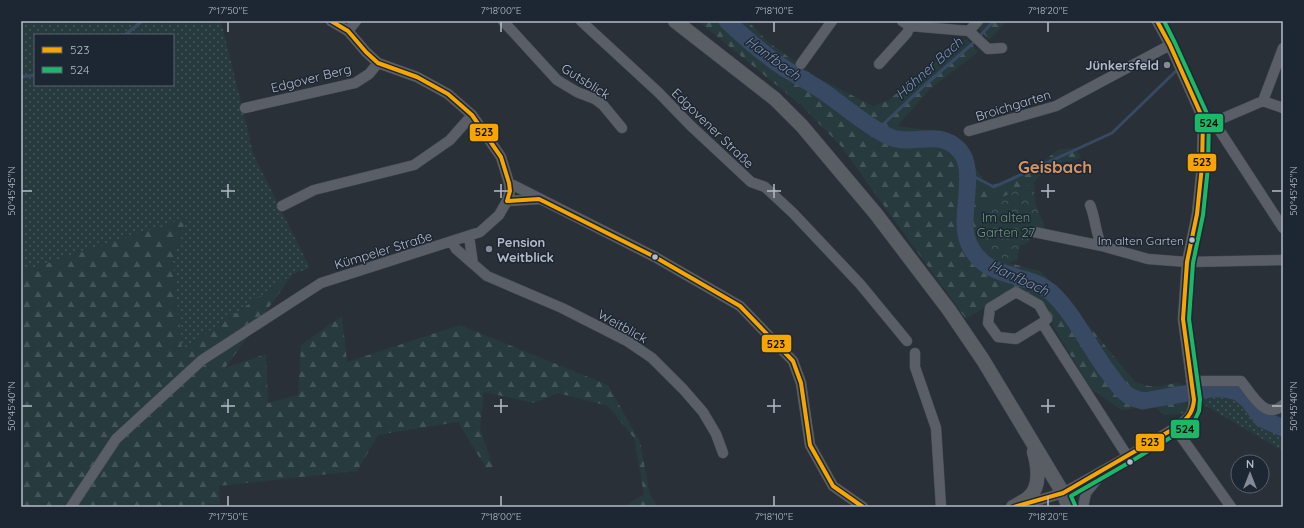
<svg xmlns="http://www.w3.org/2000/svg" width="1304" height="528" font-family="Quicksand,sans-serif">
<defs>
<pattern id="grass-dots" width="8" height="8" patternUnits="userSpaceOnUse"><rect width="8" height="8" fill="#273a3e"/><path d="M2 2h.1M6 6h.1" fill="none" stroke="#445559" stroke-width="1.8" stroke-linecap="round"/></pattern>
<pattern id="forest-firs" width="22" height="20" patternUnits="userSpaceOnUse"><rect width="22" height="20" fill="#273a3e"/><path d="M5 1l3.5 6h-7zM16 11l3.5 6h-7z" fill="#445559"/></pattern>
<pattern id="park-crowns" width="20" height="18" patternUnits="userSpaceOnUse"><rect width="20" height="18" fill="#273a3e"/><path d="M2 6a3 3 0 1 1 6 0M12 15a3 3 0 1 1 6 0" fill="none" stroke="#445559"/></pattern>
</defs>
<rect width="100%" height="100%" fill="#2a3038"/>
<!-- grass -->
<path fill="url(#grass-dots)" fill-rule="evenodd" d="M21,21h200l33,135 56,112 -17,6 -111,76 -9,-89 13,-43 -165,54zM35,35h138v50h-138z
M1232,385l27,21 24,12v33l-82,-48 -3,-14z"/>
<!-- forest -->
<path fill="url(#forest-firs)" d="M698,21h50l20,21 48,35 57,29 14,-5 35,-27 33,-30 12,-5 11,13 -47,36 -34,38 38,5 30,11 8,22 15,23 47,-19 24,-19 16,-1 6,10 -10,3 -19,2 -18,19 -54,26 6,40 23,15 31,8 22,22 73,89c20,7 24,5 44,0l1,2 6,4 1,25 -23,2 -10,-9 -33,4 -30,-21 -38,-63 -8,-21 -27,-18 -52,32 -126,-174 -39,-40z
M985,21h22l-18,19 -10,-12z
M186,218l-13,43 9,89 111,-76 -68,94 41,-14 2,49 30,-8 3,-50 41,-29 5,46 113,-37 148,60 32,57 10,53 8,12h-35l21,-13 -10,-56 -26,-32 -50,-13 -24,10 -50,-11 -4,36 13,39 -7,1 -28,-46 -80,13 -21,36 -138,15 1,18 -73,3h-126v-235z"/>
<!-- park -->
<path fill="url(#park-crowns)" d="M1034,182l1,21 11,28 -12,1 -5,10 -9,4 -2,8v5l-9,4 -23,-15 -8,-20v-12l2,-8z"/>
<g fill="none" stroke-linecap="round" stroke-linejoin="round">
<!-- stream -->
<path stroke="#384963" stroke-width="3" d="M125,35l17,-14
M21,77l14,-2
M877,130l48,-45 46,-40 23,-24
M967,173l27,14 118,-54 64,-62"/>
<!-- river -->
<path stroke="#384963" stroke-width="17" d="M727,21c18,17 36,33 57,47 13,8 27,15 40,24 19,13 45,36 66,45 22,10 50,-10 70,14 18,21 -3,68 9,93 18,39 60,26 85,51 24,24 38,59 60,85 3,4 6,9 10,12 5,5 12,7 19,9l68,-12h14l13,3 10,8 14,19 21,9"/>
<!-- street casing -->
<g stroke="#484c53" stroke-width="11">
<path id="street" d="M503,21l54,59 20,12 18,7 8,6 19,23
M581,21l77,71 32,33 61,57 14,5 28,26 67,71 47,57
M902,21l8,5 59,5 9,-10
M348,31l8,-10
M969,31l19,18 14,-1
M801,64l31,-43
M879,64l28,-31 3,-7
M1263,101l20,-53
M245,108l110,-25 14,-9 9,-11
M1209,121l5,1 49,-21 20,7
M1214,122l69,106
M969,131l87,-25 114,-61
M509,183l146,74 85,49 53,55 8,22 9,62 23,41 30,21
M507,201l32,-2
M1090,205c6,14 5,28 12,41l46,13 39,3 96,-2
M282,206l32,-16 100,-25 36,-25 22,-25
M1034,232l68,14
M469,236l4,28
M452,242l4,7 31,27 75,32 65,33 25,17 31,31 20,23 13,22 7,19
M1042,323l5,-4 -8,-14 -23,-13 -26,16 -2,15 10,14 18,2 26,-16 86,134
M915,353v14l21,61 5,79
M1191,381h50c11,13 24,40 42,24
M1175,428l56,79
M1022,505l41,-12 64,-36 48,-29c13,-9 18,-12 19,-28l-11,-81 4,-57 10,-48 5,-48 1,-47 -33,-74 -13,-24
M71,507l45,-68 86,-79 119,-77 159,-51 19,-17 8,-14 3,-10 -1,-8 -8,-26 -29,-42 -24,-21 -31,-17 -39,-14 -12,-11 -18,-21 -17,-10
M1083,507l3,-14 15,-19"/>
</g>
<!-- secondary casing -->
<g stroke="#484c53" stroke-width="15">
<path id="secondary" d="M675,21l100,78 27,27 74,88 73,96 34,50 80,133 6,14
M1013,507c5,-3 12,-6 16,-10 12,-10 9,-32 5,-45"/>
</g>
<!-- street -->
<use href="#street" stroke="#5a5e66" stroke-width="10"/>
<!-- secondary -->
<use href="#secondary" stroke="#595d64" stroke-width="14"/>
<!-- bus-1 casing -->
<g stroke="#1d2633" stroke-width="7">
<path id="bus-1" d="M331,21l17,10 18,21 12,11 39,14 31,17 24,21 29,42 8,26 1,8 -3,10 32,-2 116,58 85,49 53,55 8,22 9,62 23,41 30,21
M1014,507l49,-14 112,-65c11,-8 18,-14 19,-28l-11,-81 4,-57 10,-48 5,-48 1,-47 -33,-74 -13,-24"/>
</g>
<!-- bus-2 casing -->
<g stroke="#1d2633" stroke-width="7">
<path id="bus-2" d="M1075,505l-4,-9 59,-34 63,-38 6,-13 1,-12 -11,-80 4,-56 10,-48 5,-48 1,-49 -34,-75 -11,-22"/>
</g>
<!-- bus-1 -->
<use href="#bus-1" stroke="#f7a600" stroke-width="4"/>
<!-- bus-2 -->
<use href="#bus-2" stroke="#1ab867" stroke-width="4"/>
</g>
<!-- ticks -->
<path fill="none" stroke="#b4bcc9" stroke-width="1.5" d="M228,22v10M501,22v10M774,22v10M1048,22v10M228,184v14M501,184v14M774,184v14M1048,184v14M22,191h10M221,191h14M494,191h14M767,191h14M1041,191h14M1272,191h10M228,399v14M501,399v14M774,399v14M1048,399v14M22,406h10M221,406h14M494,406h14M767,406h14M1041,406h14M1272,406h10M228,496v10M501,496v10M774,496v10M1048,496v10"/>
<!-- markers -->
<g fill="#848b96" stroke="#1d2633" stroke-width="1.5">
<circle cx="1167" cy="65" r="4"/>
<circle cx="489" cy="249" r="4"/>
</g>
<g fill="#b4bcc9" stroke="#1d2633" stroke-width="1.5">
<circle cx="1192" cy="240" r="3.5"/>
<circle cx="655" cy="257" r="3.5"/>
<circle cx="1130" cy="462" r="3.5"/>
</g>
<g text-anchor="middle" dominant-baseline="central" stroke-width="3" stroke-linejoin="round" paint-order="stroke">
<!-- bus labels -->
<g font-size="12" fill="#b4bcc9" stroke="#1d2633" text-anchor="end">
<text x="1184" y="240">Im alten Garten</text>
</g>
<!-- poi labels -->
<g font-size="13" font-weight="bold" fill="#b4bcc9" stroke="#1d2633" text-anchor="end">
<text x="1159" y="65">Jünkersfeld</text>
<text x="497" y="242" text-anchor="start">Pension<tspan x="497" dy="15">Weitblick</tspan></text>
</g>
<!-- street labels -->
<g font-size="13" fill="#b4bcc9" stroke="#1d2633">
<text transform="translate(311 78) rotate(-14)">Edgover Berg</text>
<text transform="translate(586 81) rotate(32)">Gutsblick</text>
<text transform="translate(1013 105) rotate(-17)">Broichgarten</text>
<text transform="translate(713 128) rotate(44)">Edgovener Straße</text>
<text transform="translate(383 250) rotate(-17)">Kümpeler Straße</text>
<text transform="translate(623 326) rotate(29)">Weitblick</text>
</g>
<!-- park labels -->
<g font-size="13" fill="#6b9a76" stroke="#1d2633">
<text x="1006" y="217">Im alten<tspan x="1006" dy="15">Garten 27</tspan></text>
</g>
<!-- water labels -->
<g font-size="14" font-style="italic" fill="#7c92b1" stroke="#1d2633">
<text transform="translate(773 58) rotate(36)">Hanfbach</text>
<text transform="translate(929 68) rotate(-42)">Höhner Bach</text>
<text transform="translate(1019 278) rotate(25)">Hanfbach</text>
</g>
<!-- district labels -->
<g font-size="17" font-weight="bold" fill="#d59563" stroke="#1d2633">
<text x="1055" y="166">Geisbach</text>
</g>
</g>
<g stroke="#1d2633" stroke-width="1.5">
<rect x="1194" y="113" width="30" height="20" rx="4" fill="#1ab867"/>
<rect x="469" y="123" width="30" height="19" rx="4" fill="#f7a600"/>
<rect x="1187" y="153" width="30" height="19" rx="4" fill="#f7a600"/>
<rect x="761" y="334" width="31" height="19" rx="4" fill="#f7a600"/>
<rect x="1170" y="419" width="30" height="20" rx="4" fill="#1ab867"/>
<rect x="1135" y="433" width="30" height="19" rx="4" fill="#f7a600"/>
</g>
<g font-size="11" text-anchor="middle" font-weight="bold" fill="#111">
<text x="1209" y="127">524</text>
<text x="484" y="136">523</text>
<text x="1202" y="166">523</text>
<text x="776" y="348">523</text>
<text x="1185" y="433">524</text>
<text x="1150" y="446">523</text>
</g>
<!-- border -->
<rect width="1304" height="528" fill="none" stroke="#1d2633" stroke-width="44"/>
<!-- legend -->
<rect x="34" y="34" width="140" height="52" fill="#1d2633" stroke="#59626f"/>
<rect x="42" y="47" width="20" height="6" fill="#f7a600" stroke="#59626f"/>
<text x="70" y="54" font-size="12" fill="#b4bcc9">523</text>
<rect x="42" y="67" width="20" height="6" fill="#1ab867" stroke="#59626f"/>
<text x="70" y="74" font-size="12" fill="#b4bcc9">524</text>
<!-- north arrow -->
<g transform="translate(1250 474)"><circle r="19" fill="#1d2633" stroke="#59626f"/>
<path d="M0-3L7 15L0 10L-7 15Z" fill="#848b96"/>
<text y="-6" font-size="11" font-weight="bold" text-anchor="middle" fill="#b4bcc9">N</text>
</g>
<rect x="22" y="22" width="1260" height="484" fill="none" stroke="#b4bcc9" stroke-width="1.5"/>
<g font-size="10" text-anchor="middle" fill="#b4bcc9">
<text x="228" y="14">7°17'50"E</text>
<text x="501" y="14">7°18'00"E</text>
<text x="774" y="14">7°18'10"E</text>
<text x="1048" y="14">7°18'20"E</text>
<text transform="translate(11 191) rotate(-90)" y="4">50°45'45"N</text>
<text transform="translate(1293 191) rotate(-90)" y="4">50°45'45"N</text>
<text transform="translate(11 406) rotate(-90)" y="4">50°45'40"N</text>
<text transform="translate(1293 406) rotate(-90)" y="4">50°45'40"N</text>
<text x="228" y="520">7°17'50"E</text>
<text x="501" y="520">7°18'00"E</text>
<text x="774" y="520">7°18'10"E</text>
<text x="1048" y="520">7°18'20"E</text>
</g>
</svg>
